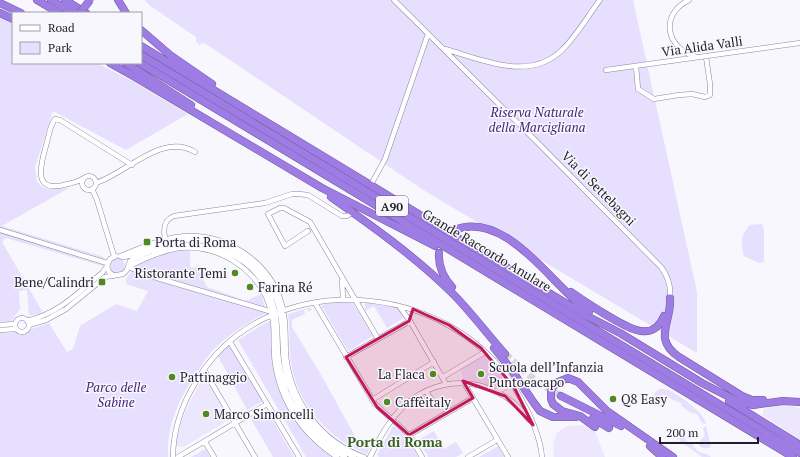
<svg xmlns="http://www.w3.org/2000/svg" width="800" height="457" font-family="'PT Serif',serif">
<rect width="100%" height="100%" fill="#f8f7fd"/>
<!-- built -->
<path fill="#ede7fe" d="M484,356l21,24 -1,6 -4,1 -36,-8 -4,-9z
M203,377h2l25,42 -46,28 -8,-1 3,-16 6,-18z
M777,406h15l8,3v31l-38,-25 2,-6z
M583,425l12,6 10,26h-51l-1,-14 4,-10 5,-4 6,-3z"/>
<!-- green -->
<path fill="#e7dffe" d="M145,0h488l64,292v61l-272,-162 -219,-147 -4,-1 -2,2 -4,-3v-5l-47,-32z
M0,18l13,6v39h84l35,18 56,33 -62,36 -73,-39 -18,56 2,15 7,6 7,1 18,-1 -67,38 102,31 -1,9 -97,-28 -4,4 40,69 -3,3 -10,2 -2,-26 -8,1 1,18 -9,12 -11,1z
M762,224l2,5v33l-5,1 -15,-7c-4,-12 -3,-22 6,-31z
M180,251h10v16l7,1 10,19 39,14 15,-7 6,19c-19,9 -36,20 -51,34 -6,5 -11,13 -15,19 -19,27 -35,58 -33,91h-168v-124h10l7,-2 6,1 26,-9 18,29 6,-3 7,-23 36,-22 21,7 11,-20 -22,-7v-5l4,-5 4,-8 30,-12z
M109 266a8 8 0 1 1 16 0a8 8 0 1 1-16 0Z
M337,302l16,1 20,33 -25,15 -27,-46z
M365,302l33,6 6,10 -17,10 -13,-22 -9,5z
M311,307l1,3 -4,2 -1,-3 -3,1 1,4 -13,6v7l28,46 36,65 15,8 -4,8c-42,-17 -74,-54 -77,-101 -1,-13 0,-26 -2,-39z
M270,321c4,12 1,27 2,40 5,38 28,75 60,96h-26l-68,-117 24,-15z
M228,345l4,2 31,54 -16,9 -29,-54z
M659,389c4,0 6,0 9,1 9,3 38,24 38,34l-4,-1 -5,-9 -6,-1 -9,-7 -1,-3 -6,-2 -12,-7 -2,3 -5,2 -2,-2v-3z
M267,411l27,46h-21l-22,-38z
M393,426l12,9 13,22h-39l-2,-2z
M706,426l5,21c-5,2 -7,2 -12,-1 0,-6 2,-7 6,-10l-2,-8z
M434,431l10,18 12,-7 7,11 -7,4h-28l-10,-17z
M683,435l2,1c0,7 4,5 8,9 2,2 3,5 7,7 4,2 8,1 11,5h-9l-22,-16 -1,-3z
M498,446l6,11h-25z
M205,449l5,8h-19z"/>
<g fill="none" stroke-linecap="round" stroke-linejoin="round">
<!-- highway-tunnel -->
<path stroke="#d8d6dd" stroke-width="7" stroke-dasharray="7 3.5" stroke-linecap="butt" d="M505,354l26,23 30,19"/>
<!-- minor casing -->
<g stroke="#8d86a2" stroke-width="5.5">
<path id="minor" d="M394,0l143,142 124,125c7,9 10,19 9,31
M689,0c-30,15 -23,48 7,57
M445,49c36,10 83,33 116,2 15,-14 26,-34 39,-51
M636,66l2,23 16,10 25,-4 13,-1 13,3 5,-2v-11l-4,-27
M606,70l194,-27
M82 183a7 7 0 1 1 14 0a7 7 0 1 1-14 0Z
M82,179c-6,4 -12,4 -18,6 -34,8 -22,-24 -17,-43 2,-7 3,-17 8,-23l5,1 72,45
M373,181l12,-22 43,-125
M96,183c31,-10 66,-51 99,-31
M92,189l5,11 17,56
M0,230l107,33
M308,231l-23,15 -17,-32 12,-6h4l26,14 68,117
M165,238c-2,-10 -1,-18 9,-22l91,-13 27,-9h7l9,1 34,21h5l3,-2
M120,256c19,-7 37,-16 57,-19 46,-7 93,24 105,68 5,17 3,34 4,51 5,45 35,86 78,101
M122,257c9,0 20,-6 28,-9 17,-7 36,-10 54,-7 38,6 73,39 77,78 3,22 0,42 7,63 11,34 35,59 66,75
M128,267c15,-8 33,-16 51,-19 43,-4 85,25 93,68 3,11 1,23 2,34 0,13 3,26 7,38 11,30 30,52 56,69
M128,267l29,11 112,33
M114,276l-5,-4 -2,-6 3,-7 6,-3
M342,279l1,20
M315,303l60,101 34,31 13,22
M399,306l11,15 36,63
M15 325a7 7 0 1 1 14 0a7 7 0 1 1-14 0Z
M27,321c34,-9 49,-27 75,-48l5,-7
M0,325l14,-1
M29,325l17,-5 20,-11 39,-32 18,-3 4,-4 3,-9c6,-4 13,-6 19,-9 51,-19 109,-1 125,55 4,15 3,30 4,45 1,14 4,28 9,41 12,28 32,49 58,64
M0,330l16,-1
M230,342l69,115
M346,357l64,-36
M204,370l51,87
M443,377l42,-25
M464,383l44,74
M426,391l8,13
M496,391l9,-3 3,-9
M372,400l62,-38
M409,435l64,-37
M205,442l9,15
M173,457c0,-29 9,-53 24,-77 70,-115 252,-102 319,10 12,20 24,43 26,67
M178,457l89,-53
M370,457c9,-18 19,-37 34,-51 38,-36 96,-28 125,14
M468,457l29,-17"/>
</g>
<!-- highway casing -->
<g stroke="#725ba2" stroke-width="8">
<path id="highway" d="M37,0l22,13
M51,0l22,13
M65,0l21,13
M118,0l8,13
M0,3l21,10
M0,13l13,6
M141,30l29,25 42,29
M141,46l446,270 33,17 82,50 37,19 14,3 30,-4 17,1
M141,55l659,398
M110,63l25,14 187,111 113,58
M126,63l65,42
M140,63l653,394
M331,197c41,29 82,58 118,93 20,19 37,43 56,64
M454,230c52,-21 98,56 135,82
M439,253c-1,14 4,24 13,34
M571,292c13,9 56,38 70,39 11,2 19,-5 23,-15
M670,298c2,24 -18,41 9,59l63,39 10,4h11
M494,348l17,21 23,34 6,8 13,6h23
M561,396l60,30
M729,401l71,44
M593,418l16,10
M595,427l-15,-11 -18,-5 -9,-7 -2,-5v-8l2,-4 5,-5 10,-4 10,4 29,29 66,46
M650,446l12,11"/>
</g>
<!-- minor -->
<use href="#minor" stroke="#fff" stroke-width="4.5"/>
<!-- highway -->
<use href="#highway" stroke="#9d7ce3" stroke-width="7"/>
<!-- highway-bridge casing -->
<g stroke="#725ba2" stroke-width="8" stroke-linecap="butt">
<path id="highway-bridge" d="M80,13l10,-13"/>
</g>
<!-- highway-bridge -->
<use href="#highway-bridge" stroke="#9d7ce3" stroke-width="7"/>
</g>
<!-- marked area -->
<path fill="#c2185b" fill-opacity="0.2" stroke="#c2185b" stroke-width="3" stroke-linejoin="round" d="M413,309l36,16 32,23 33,39 19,38 -28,-29 -42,-15 10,17 -64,37 -32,-28 -31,-50 63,-36z"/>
<!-- markers -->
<g fill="#508823" stroke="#f8f7fd" stroke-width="1.5">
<rect x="143" y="238" width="8" height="8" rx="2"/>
<circle cx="235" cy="273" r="4"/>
<rect x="98" y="278" width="8" height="8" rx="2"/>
<circle cx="250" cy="287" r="4"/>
<circle cx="433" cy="374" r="4"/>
<circle cx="481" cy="374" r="4"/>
<circle cx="172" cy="377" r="4"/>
<circle cx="613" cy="399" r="4"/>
<circle cx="387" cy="402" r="4"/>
<circle cx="206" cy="414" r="4"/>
</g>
<g text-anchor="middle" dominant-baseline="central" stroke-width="3" stroke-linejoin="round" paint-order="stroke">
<!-- shield labels -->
<rect fill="#f8f7fd" stroke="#625f69" stroke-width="1" x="376" y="196" width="32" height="20" rx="3"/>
<g font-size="12" font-weight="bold" fill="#211e29">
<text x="392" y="206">A90</text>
</g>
<!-- street labels -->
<g font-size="13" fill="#211e29" stroke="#f8f7fd">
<text transform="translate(702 46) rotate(-8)">Via Alida Valli</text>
<text transform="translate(599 188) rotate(45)">Via di Settebagni</text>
<text transform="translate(487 250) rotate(31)">Grande Raccordo Anulare</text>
</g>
<!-- park labels -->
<g font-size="13" font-style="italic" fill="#421f76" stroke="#f8f7fd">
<text x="537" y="112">Riserva Naturale<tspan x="537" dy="15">della Marcigliana</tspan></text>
<text x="116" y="387">Parco delle<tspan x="116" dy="15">Sabine</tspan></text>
</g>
<!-- poi labels -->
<g font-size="13" fill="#211e29" stroke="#f8f7fd" text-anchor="start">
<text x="155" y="242">Porta di Roma</text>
<text x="227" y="273" text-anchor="end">Ristorante Temi</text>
<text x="94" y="282" text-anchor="end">Bene/Calindri</text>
<text x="258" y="287">Farina Ré</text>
<text x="489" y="367">Scuola dell’Infanzia<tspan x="489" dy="15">Puntoeacapo</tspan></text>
<text x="425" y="374" text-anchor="end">La Flaca</text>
<text x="180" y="377">Pattinaggio</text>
<text x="621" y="399">Q8 Easy</text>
<text x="395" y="402">Caffèitaly</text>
<text x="214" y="414">Marco Simoncelli</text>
</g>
<!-- neighbourhood labels -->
<g font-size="14" font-weight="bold" fill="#3c6022" stroke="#f8f7fd">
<text x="395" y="441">Porta di Roma</text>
</g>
</g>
<!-- legend -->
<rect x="12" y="12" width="130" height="52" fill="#f8f7fd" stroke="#a2a0a8"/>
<rect x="20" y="25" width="20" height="6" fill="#ffffff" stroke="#a2a0a8"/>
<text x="48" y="32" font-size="12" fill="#211e29">Road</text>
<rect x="20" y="42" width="20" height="12" fill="#e7dffe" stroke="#a2a0a8"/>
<text x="48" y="52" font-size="12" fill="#211e29">Park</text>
<!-- scale -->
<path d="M660 437v6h98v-6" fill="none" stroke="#211e29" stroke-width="2"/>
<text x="666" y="437" font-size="12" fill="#211e29" stroke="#f8f7fd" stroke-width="3" paint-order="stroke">200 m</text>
</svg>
